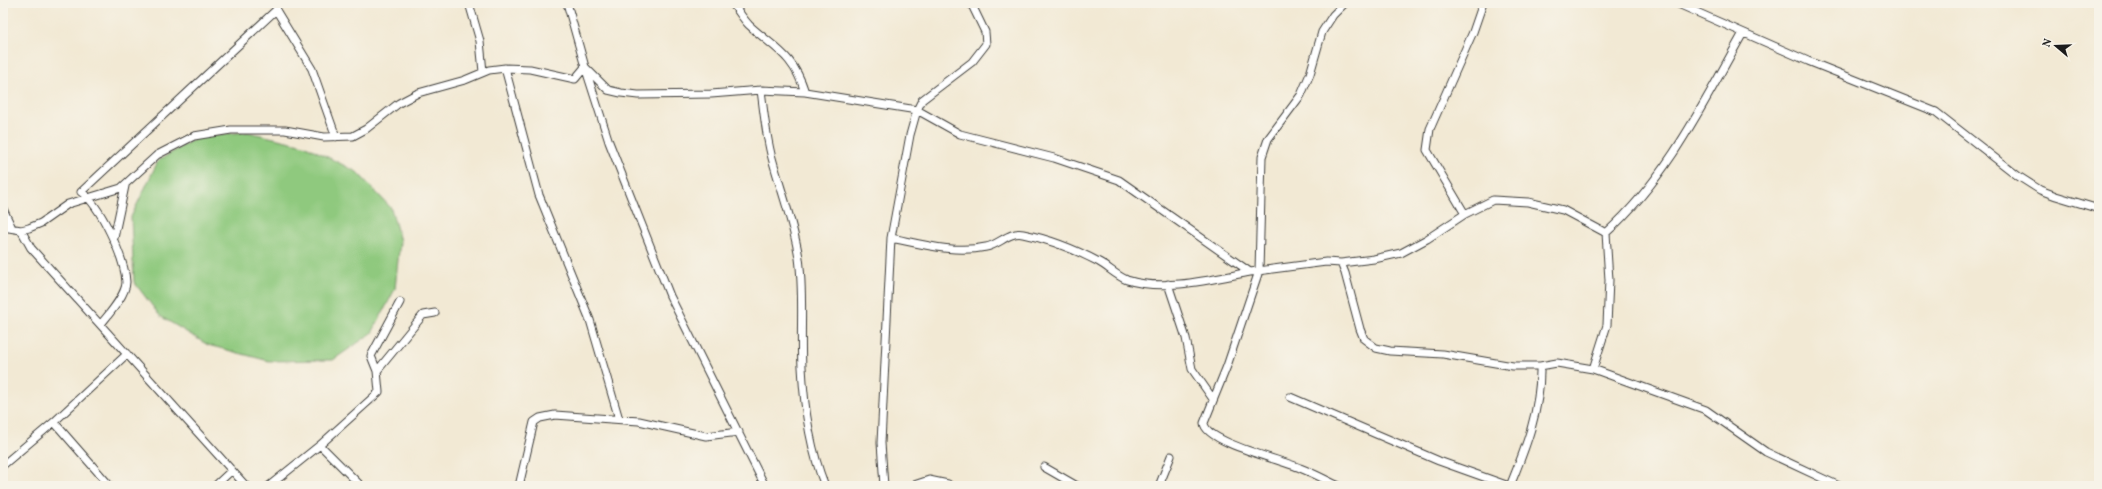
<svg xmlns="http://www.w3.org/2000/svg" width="2102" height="489" font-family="Vollkorn,serif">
<rect width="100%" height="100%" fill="#f7f3e8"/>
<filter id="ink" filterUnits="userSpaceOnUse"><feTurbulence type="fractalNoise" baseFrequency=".025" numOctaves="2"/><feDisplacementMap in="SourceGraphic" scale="8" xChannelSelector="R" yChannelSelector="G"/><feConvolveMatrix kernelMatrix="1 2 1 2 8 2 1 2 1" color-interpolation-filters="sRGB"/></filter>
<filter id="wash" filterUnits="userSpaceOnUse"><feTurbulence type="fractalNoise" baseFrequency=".012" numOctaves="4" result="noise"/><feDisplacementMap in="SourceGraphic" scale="16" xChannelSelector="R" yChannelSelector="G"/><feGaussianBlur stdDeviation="0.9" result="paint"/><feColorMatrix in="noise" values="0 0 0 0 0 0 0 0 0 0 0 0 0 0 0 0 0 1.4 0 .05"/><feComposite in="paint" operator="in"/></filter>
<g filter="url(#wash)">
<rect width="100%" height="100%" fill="#f2e9d4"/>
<!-- green -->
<path fill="#8fc97e" stroke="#56724d" d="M248,132l56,13 53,27 34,36 9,33 -5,48 -23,44 -39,27 -64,1 -61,-16 -48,-29 -26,-34 -3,-65 27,-56 41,-25z"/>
</g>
<g filter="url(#ink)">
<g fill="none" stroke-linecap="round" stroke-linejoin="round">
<!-- street casing -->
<g stroke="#3c3b38" stroke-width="9">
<path id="street" d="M469,3l11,38 3,31
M567,3l18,64 24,75 61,154 95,190
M732,3c6,7 11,16 17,22 26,24 44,29 56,67
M1676,3l132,58 128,51 82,64 22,14 16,6 43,13
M276,10l36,59 24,68
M505,68l34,127 51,125 29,99
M761,90c3,23 5,46 11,68 9,33 22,66 27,100 5,37 1,72 3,109 2,40 8,82 23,119
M3,209l9,19
M1465,214l-38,-64 3,-21 43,-97 10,-29
M3,227l18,3 8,-2 12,-5 27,-19 53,-16 36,-33 37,-19 37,-6h54l39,7 29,-1 13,-7 33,-26 19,-10 47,-13 24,-10 16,-2 25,1 45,10 10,-12 23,23 13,3 17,2 73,-1 50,-4 44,2 112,18 43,24 94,24 65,22 131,92 76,-10 15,1 4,10 15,56 4,10 12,9 14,3 53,3 70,12h27l17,-3 36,6 113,41 60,42 73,34
M21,230l10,18 215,238
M114,238l11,-52
M891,238c30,6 64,16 95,9 13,-2 23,-16 37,-13 26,5 53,16 76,28 9,5 18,14 28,18 37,12 86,-1 123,-8
M1341,263l33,-4 27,-6 26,-14 38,-25 28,-14 35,2 35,8 43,23
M1168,284l18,54 6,31 21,30
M101,324c8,-10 25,-29 25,-42 -1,-23 -26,-78 -45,-90l195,-182 2,-7
M1593,369l14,-44 2,-45 -3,-47c62,-56 97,-129 137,-200
M377,371l46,-56 12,-2
M1290,397l149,64 70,25
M54,422l56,64
M320,445l41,41
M3,465l51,-43 73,-68
M1044,467l33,19
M215,486l16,-15
M269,486l51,-41 59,-53 -2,-21 -6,-15 29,-54
M519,486l15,-64 6,-4 15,-3 84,6 67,15 33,-4
M884,486l-3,-43 10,-205 19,-103 7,-25 5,-10 50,-38 14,-18 -1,-12 -14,-29
M911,486l18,-6 19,4
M1159,486l12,-30
M1339,486c-13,-6 -26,-13 -39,-18 -18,-8 -95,-26 -96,-45l23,-57 32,-95 3,-114 6,-18 33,-44 9,-21 12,-42 11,-17 12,-12
M1510,486c16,-39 31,-77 30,-120"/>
</g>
<!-- street -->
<use href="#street" stroke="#fff" stroke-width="7"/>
</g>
</g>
<!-- margin -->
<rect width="2102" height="489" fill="none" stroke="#f7f3e8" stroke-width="16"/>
<!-- north arrow -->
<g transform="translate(2056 46) rotate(289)" stroke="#f7f3e8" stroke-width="3" paint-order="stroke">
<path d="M0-3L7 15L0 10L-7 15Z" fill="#1c1c1c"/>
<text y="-6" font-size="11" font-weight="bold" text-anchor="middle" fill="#1c1c1c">N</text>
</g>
</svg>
